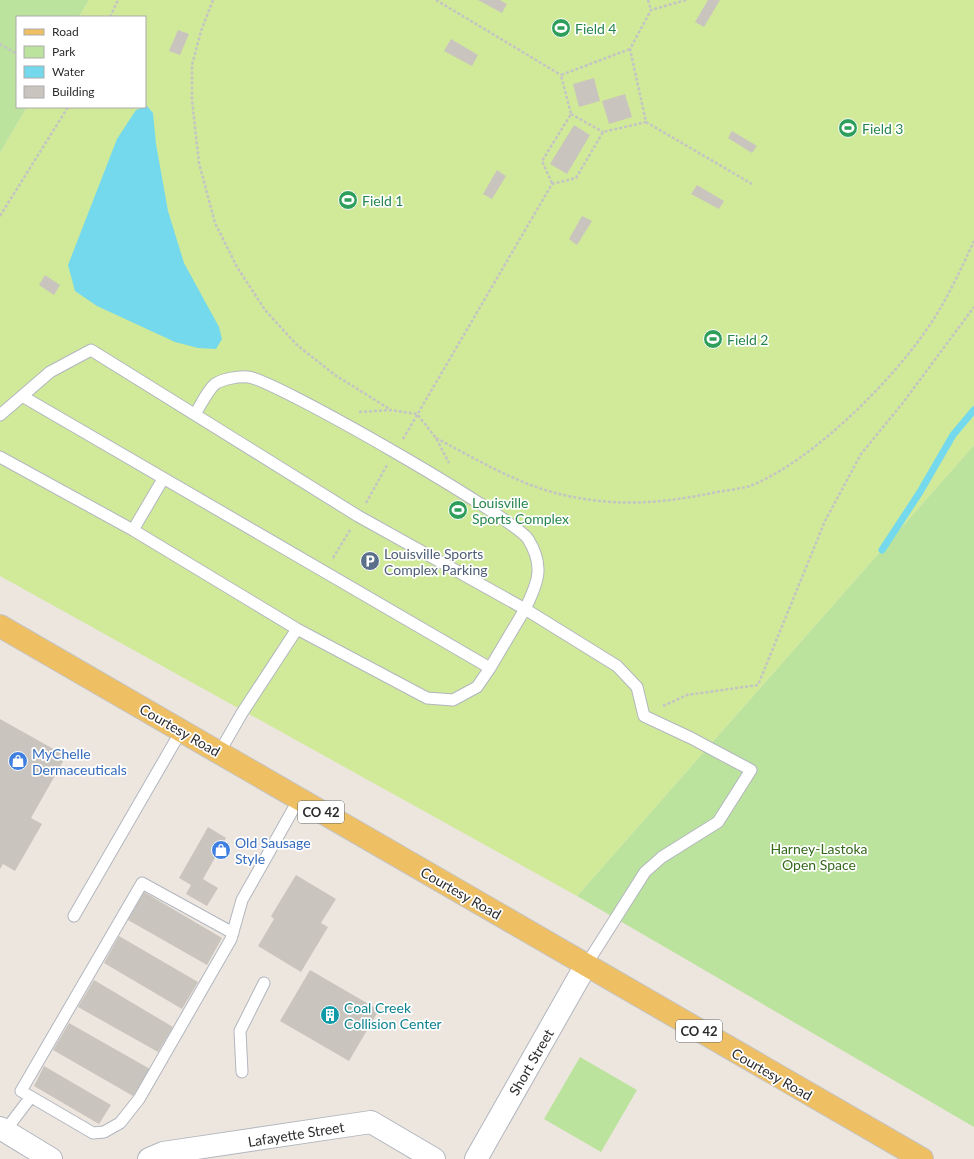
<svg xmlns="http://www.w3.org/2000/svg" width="974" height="1159" font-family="Lato,sans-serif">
<rect width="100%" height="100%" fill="#ede6df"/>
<!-- green -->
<path fill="#bce39d" d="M0,0h89l-10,17h-62v90h10l-27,46z
M974,445v682l-397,-231z
M580,1057l57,33 -36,62 -57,-33z"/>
<!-- pitch -->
<path fill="#d0ea99" d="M89,0h885v445l-397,451 -577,-320v-423l27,-46h118v-90h-66z"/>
<!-- water -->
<path fill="#74d9ed" d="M147,106l6,7 3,31 12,67 16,52 35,64 3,12 -6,10 -18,-1 -23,-6 -78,-36 -22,-15 -7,-26 49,-126 19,-29z"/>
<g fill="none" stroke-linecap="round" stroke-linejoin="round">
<!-- stream -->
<path stroke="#74d9ed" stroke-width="7" d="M882,550l38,-58 33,-57 21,-25"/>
</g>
<!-- building -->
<path fill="#c9c4bd" d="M478,0h22l7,4 -5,9z
M708,0h12l-16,27 -9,-5z
M178,30l11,4 -9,21 -11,-4z
M451,39l27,16 -6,11 -28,-15z
M594,78l6,23 -21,6 -6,-23z
M625,94l7,23 -23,7 -7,-23z
M574,125l16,10 -23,39 -17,-10z
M732,131l25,15 -5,7 -24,-15z
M497,170l9,6 -14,23 -9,-5z
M697,185l27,16 -5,8 -28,-15z
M582,216l10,5 -15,24 -8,-6z
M45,275l15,10 -6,10 -15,-10z
M0,719l66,37 -35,62 11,6 -27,47 -12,-7 -3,5z
M208,827l18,11 -23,41 15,9 -11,18 -21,-12 5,-9 -12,-7z
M296,875l40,24 -15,24 7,4 -27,45 -43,-26 16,-27 -3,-3z
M144,892l78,46 -15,27 -79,-45z
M119,936l79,46 -16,27 -78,-46z
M310,970l69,40 -30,51 -69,-40z
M94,980l79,47 -15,25 -80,-45z
M69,1023l81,46 -17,27 -80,-46z
M44,1066l67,39 -12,19 -65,-38z"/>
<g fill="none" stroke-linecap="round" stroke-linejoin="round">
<!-- lane casing -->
<g stroke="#b2b6bf" stroke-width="13">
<path id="lane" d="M22,396l468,272
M195,414c6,-9 12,-23 20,-30 7,-5 24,-8 33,-7 26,2 268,142 280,162 17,27 10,44 -3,70l92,57 20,21 7,29 47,22 60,32 -33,52 -56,35 -17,15 -59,93
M0,415l50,-43 41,-22 267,166 167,93 -35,59 -13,19 -24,13 -26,-2 -130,-69 -164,-99 -133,-73
M133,530l30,-51
M219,753l23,-40 55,-84
M74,916l107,-185
M233,933l-91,-50 -121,208 72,42 11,-1 16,-9 19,-24 92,-160 11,-39 57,-101
M242,1072l-2,-41 24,-48
M5,1131l25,-33"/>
</g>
<!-- street casing -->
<g stroke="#b2b6bf" stroke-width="24">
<path id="street" d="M0,1128l51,31
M149,1159l14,-6 208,-31 63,37
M476,1159l110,-194"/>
</g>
<!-- primary casing -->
<g stroke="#c4c4c4" stroke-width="24">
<path id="primary" d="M0,626l922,533"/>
</g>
<!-- path -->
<path stroke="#c4c4c4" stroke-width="2.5" stroke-dasharray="3 2" stroke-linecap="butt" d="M213,0l-12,31 -9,34v35l7,63 16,60 22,44 28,43 32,35 38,30 56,35
M436,0l125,75
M648,0l3,10
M110,17l8,-17
M0,44l17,10
M571,114l32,18
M646,122l106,62
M552,183l-10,-22 29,-47 -10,-39 69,-26
M0,216l68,-109
M359,412l32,-2 26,4 19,24 13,25
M436,438c42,22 84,48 132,58 52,11 97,7 149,-4 11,-2 23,-3 33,-6 61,-24 140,-103 177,-157 19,-27 33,-58 47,-88
M403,439l149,-255 24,-6 27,-46 43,-10 -16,-73 21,-39 35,-10
M366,503l21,-38
M333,558l17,-28
M663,706l24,-11 71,-10 67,-164 36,-67 41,-50 72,-97"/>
<!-- lane -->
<use href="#lane" stroke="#fff" stroke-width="11"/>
<!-- street -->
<use href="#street" stroke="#fff" stroke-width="22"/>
<!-- primary -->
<use href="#primary" stroke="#efbf63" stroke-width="22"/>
</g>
<!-- icons -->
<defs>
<g id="stadium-disc" transform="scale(1)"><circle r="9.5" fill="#2e9e5b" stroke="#fff"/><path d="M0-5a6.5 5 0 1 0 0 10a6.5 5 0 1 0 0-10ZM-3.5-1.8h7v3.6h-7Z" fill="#fff"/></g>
<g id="parking-disc" transform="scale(1)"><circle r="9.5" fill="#5c6f8a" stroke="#fff"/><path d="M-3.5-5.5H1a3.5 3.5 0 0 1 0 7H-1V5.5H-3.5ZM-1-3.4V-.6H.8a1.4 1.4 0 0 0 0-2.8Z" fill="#fff"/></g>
<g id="shop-disc" transform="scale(1)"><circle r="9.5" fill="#3f7fe0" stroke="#fff"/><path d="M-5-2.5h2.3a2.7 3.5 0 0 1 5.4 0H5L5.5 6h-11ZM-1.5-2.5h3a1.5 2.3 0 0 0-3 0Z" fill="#fff"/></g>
<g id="building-disc" transform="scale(1)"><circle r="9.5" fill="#0f9aa8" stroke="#fff"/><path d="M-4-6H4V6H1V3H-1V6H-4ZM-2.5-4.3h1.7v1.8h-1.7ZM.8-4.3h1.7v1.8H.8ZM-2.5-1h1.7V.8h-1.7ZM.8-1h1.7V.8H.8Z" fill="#fff"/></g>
</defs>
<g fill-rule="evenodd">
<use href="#stadium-disc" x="561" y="28"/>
<use href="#stadium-disc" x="848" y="128"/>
<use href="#stadium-disc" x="348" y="200"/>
<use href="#stadium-disc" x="713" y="339"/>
<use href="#stadium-disc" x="458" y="510"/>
<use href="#parking-disc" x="370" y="561"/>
<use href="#shop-disc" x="18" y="761"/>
<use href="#shop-disc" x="221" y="850"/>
<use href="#building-disc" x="330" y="1015"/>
</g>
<g text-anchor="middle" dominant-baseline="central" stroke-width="3.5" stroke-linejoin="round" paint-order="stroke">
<!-- shield labels -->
<g fill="#fff" stroke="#6b6b6b" stroke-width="1">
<rect x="298" y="801" width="46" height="22" rx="3"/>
<rect x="676" y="1020" width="46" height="22" rx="3"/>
</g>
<g font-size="13" font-weight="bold" fill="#2c2c2c">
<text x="321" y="812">CO 42</text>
<text x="699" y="1031">CO 42</text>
</g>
<!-- leisure labels -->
<g font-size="14" fill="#27864d" stroke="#fff" text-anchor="start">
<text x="575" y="28">Field 4</text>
<text x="862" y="128">Field 3</text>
<text x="362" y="200">Field 1</text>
<text x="727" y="339">Field 2</text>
<text x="472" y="502">Louisville<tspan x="472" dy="16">Sports Complex</tspan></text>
</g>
<!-- service labels -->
<g font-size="14" fill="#4e5e75" stroke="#fff" text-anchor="start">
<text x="384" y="553">Louisville Sports<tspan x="384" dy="16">Complex Parking</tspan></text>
</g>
<!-- street labels -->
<g font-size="14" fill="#2c2c2c" stroke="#fff">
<text transform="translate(180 730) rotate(30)">Courtesy Road</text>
<text transform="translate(461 893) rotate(30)">Courtesy Road</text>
<text transform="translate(531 1062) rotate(-60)">Short Street</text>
<text transform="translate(772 1074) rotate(30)">Courtesy Road</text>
<text transform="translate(296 1134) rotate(-9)">Lafayette Street</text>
</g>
<!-- shop labels -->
<g font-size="14" fill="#366cbe" stroke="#fff" text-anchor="start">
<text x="32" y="753">MyChelle<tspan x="32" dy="16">Dermaceuticals</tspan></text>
<text x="235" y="842">Old Sausage<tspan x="235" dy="16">Style</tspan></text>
</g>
<!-- park labels -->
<g font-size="14" fill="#34691c" stroke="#fff">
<text x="819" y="848">Harney-Lastoka<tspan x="819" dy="16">Open Space</tspan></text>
</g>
<!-- culture labels -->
<g font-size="14" fill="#0d838f" stroke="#fff" text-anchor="start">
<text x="344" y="1007">Coal Creek<tspan x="344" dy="16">Collision Center</tspan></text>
</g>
</g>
<!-- legend -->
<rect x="16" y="16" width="130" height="92" fill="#ffffff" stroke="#ababab"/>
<rect x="24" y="29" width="20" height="6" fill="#efbf63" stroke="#ababab"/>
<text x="52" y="36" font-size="12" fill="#2c2c2c">Road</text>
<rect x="24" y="46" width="20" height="12" fill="#bce39d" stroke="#ababab"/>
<text x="52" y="56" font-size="12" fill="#2c2c2c">Park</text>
<rect x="24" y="66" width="20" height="12" fill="#74d9ed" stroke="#ababab"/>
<text x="52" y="76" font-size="12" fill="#2c2c2c">Water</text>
<rect x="24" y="86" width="20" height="12" fill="#c9c4bd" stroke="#ababab"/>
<text x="52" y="96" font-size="12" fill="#2c2c2c">Building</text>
</svg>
